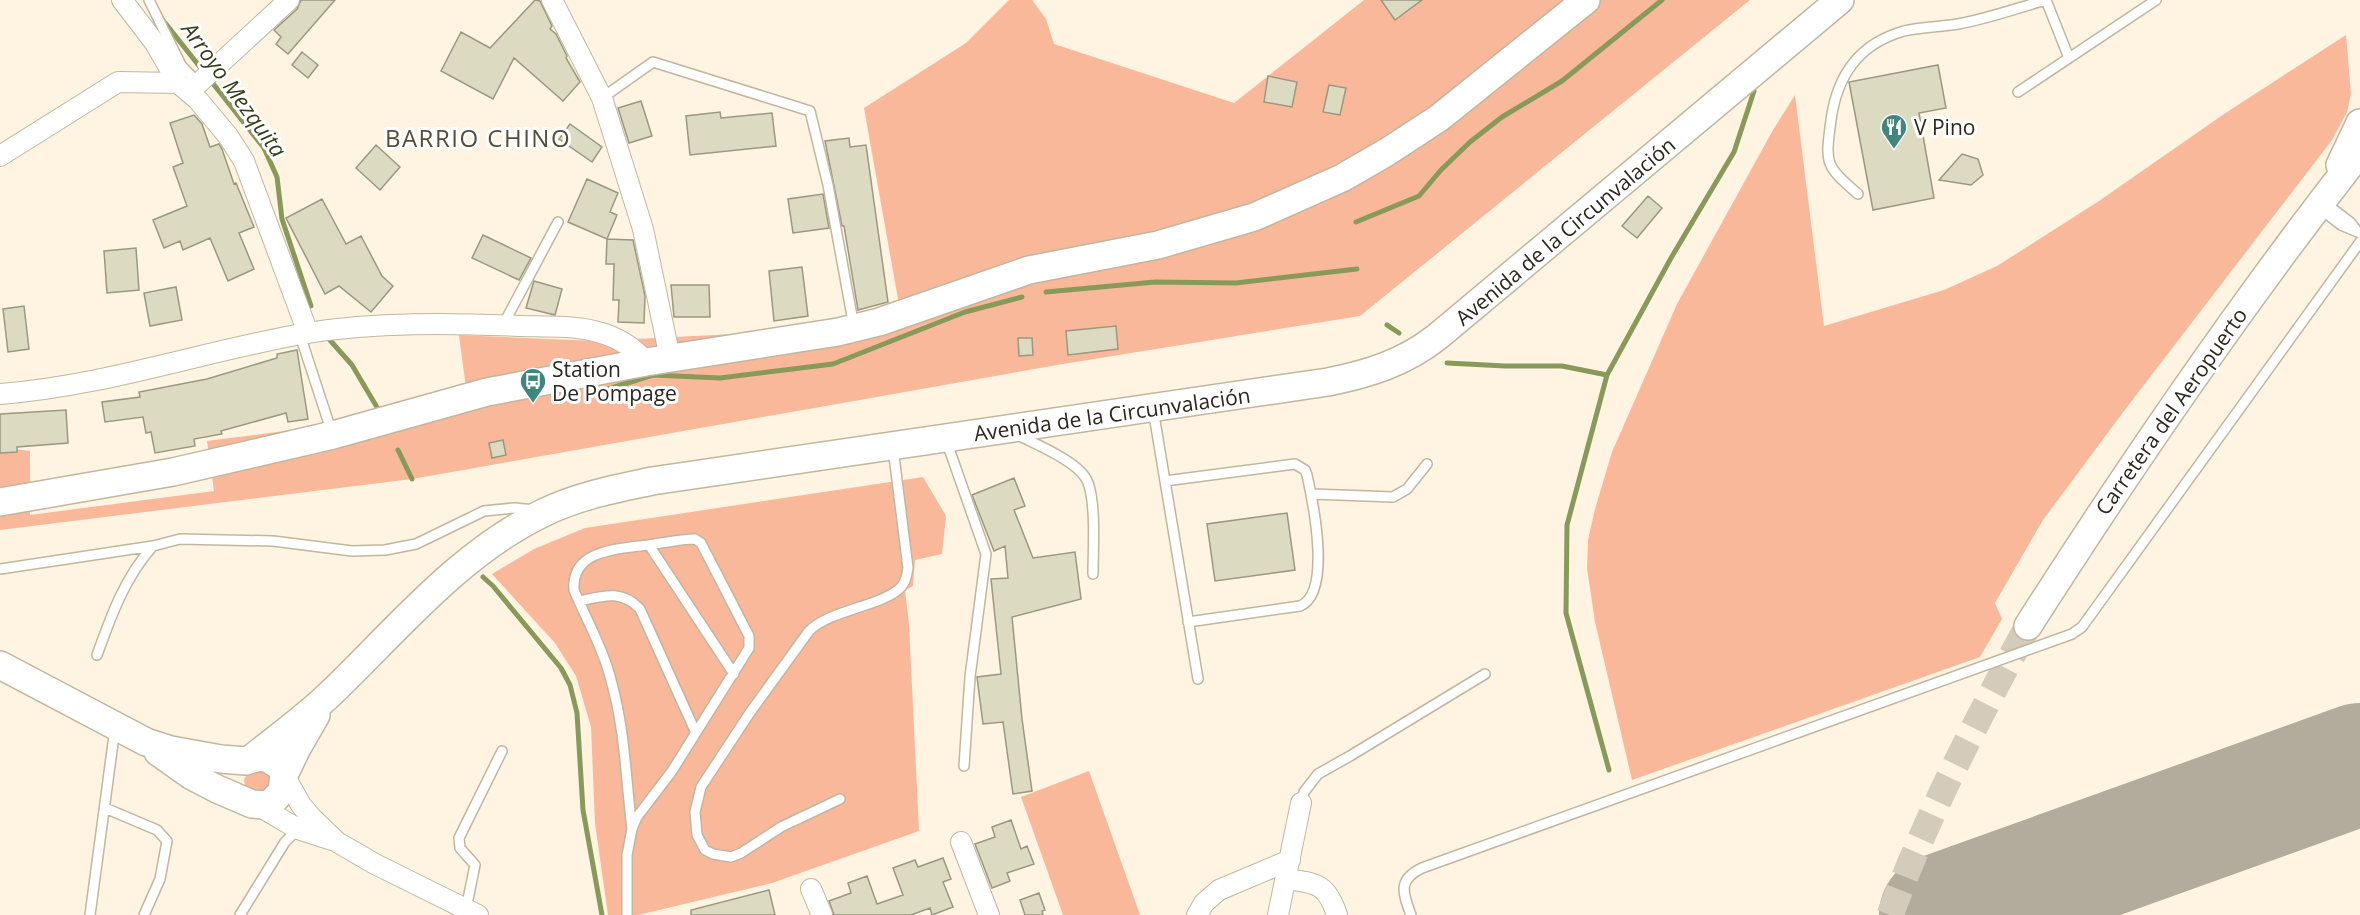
<svg xmlns="http://www.w3.org/2000/svg" width="2360" height="915" font-family="'Open Sans',sans-serif">
<rect width="100%" height="100%" fill="#fef4e1"/>
<!-- green -->
<path fill="#fab89b" d="M1009,0h23l14,19 8,25 180,59 130,-103h386l-390,316 -303,49 -645,114 -412,51v-83l30,4v64l184,-24 -7,-50 162,-21 99,-17 -9,-68 138,6 136,-7 120,1 50,-8 -39,-219 102,-65z
M2346,35l5,59 -4,18 -15,28 -208,271 -81,109 -48,83 7,16 -22,38 -348,123 -37,-158 -8,-54 1,-28 7,-31 17,-57 65,-148 96,-174 22,-35 29,231 120,-36 53,-24 102,-65 125,-87z
M923,477l23,39 -4,38 -27,6 -2,26 -8,4 4,34 10,207 -147,52 -134,32h-30l-13,-92 -4,-96 -15,-51 -21,-33 -63,-69 42,-25 51,-21z
M249,770h24l-1,26 -26,-5 -2,-11z
M1089,771l51,144h-77l-42,-118z"/>
<g fill="none" stroke-linecap="round" stroke-linejoin="round">
<!-- stream -->
<path stroke="#889a5a" stroke-width="5" d="M162,19l102,129 13,29 5,42 29,87
M1356,222l63,-26 22,-26 29,-28 32,-25 60,-36 100,-81
M1046,292l109,-10 81,1 121,-14
M1387,325l12,8
M329,339l23,26 29,49
M1447,363l58,3h57l45,9
M608,389l45,-14 67,3 113,-14 132,-52 57,-15
M398,450l14,29
M483,577l10,9 68,82 9,17 7,28 6,97 19,105
M1609,770l-43,-157 1,-88 40,-150 64,-117 63,-106 20,-61"/>
<!-- taxiway -->
<path stroke="#b3ab9c" stroke-width="48" d="M1976,915c18,-20 46,-28 70,-38"/>
<!-- runway -->
<path stroke="#b3ab9c" stroke-width="122" d="M1940,915l420,-151"/>
</g>
<!-- building -->
<path fill="#dcdac1" stroke="#9a9880" stroke-width="1.5" d="M301,0h34l-47,54 -12,-10 5,-7 -7,-7 23,-21z
M535,0l5,1 12,25 -2,3 6,5 11,22 -1,2 14,24 -17,19 -49,-43 -21,41 -52,-28 20,-39 29,16z
M1381,0h41l-27,20z
M302,52l16,13 -10,13 -16,-13z
M1938,65l8,43 -27,5 15,85 -61,12 -24,-128z
M1268,76l29,6 -5,25 -28,-5z
M1329,85l17,3 -6,27 -17,-3z
M641,101l11,35 -23,7 -11,-35z
M720,112l1,6 51,-5 4,33 -86,9 -4,-39z
M194,115l8,9 8,23 9,-3 3,5 12,35 2,-1 18,44 -15,6 15,36 -26,12 -18,-43 -27,12 -3,-9 -16,7 -11,-28 34,-14 -14,-39 10,-4 -13,-40z
M570,124l32,23 -10,15 -33,-23z
M849,138l1,9 16,-2 22,157 -30,8 -14,-84h-2l-17,-85z
M376,145l24,22 -20,23 -24,-22z
M1962,154l16,5 5,16 -12,10 -32,-5z
M587,179l31,14 -8,19 7,3 -10,24 -39,-17z
M823,194l6,34 -36,5 -5,-34z
M1648,196l14,12 -25,30 -15,-12z
M322,199l24,45 15,-8 21,40 11,10 -22,26 -32,-26 -14,8 -39,-76z
M483,235l48,23 -12,22 -47,-22z
M607,239l26,1 12,56 -1,27 -26,-1 1,-22h-6l1,-36h-8z
M136,248l3,42 -32,3 -3,-42z
M802,267l6,49 -34,5 -5,-50z
M534,281l28,8 -7,26 -29,-7z
M671,285h38l1,32h-36z
M176,287l6,33 -32,6 -6,-33z
M24,306l5,43 -21,3 -5,-43z
M1116,326l2,23 -50,6 -2,-24z
M1018,338h14l1,17 -14,1z
M297,350l11,69 -20,3 -2,-9 -65,18 1,3 -28,5 1,7 -40,7 -4,-21 -5,1 -3,-16 -38,5 -3,-20 38,-5 -1,-5 68,-13 70,-21v-4z
M66,410l2,33 -51,4v5l-17,1v-39z
M503,440l3,15 -14,3 -3,-15z
M1014,478l11,28 -11,4 19,48 42,-6 6,47 -69,18 10,102 10,72 -19,3 -10,-72 -20,2 -6,-47 24,-3 -10,-95 17,-1 -3,-32 -11,5 -22,-56z
M1287,513l8,57 -80,11 -8,-57z
M1011,820l10,29 6,-3 7,18 -27,9 3,8 -18,7 -17,-44 20,-7 -3,-10z
M943,858l8,21 -8,3 10,25 -21,8 -2,-7 -19,7h-77l-5,-14 22,-8 -3,-10 19,-7 10,28 26,-9 -10,-27 22,-8 3,7z
M769,890l6,25h-84v-5z
M1039,893l6,17 -3,1 1,4h-18l-5,-15z"/>
<g fill="none" stroke-linecap="round" stroke-linejoin="round">
<!-- secondary-tunnel -->
<path stroke="#d4cbba" stroke-width="27" stroke-dasharray="27 14" stroke-linecap="butt" d="M1890,915c37,-100 87,-195 138,-289"/>
<!-- lane casing -->
<g stroke="#c2b69f" stroke-width="12">
<path id="lane" d="M149,0l32,65 17,18
M2018,92l138,-92
M602,98l51,-36 157,49 18,74 26,142
M1858,194c-33,-29 -33,-29 -27,-74 6,-44 27,-76 73,-89 17,-4 36,-4 54,-7 29,-5 59,-16 88,-24l23,58
M2325,203l25,19 7,9
M2319,208l22,17 19,8
M503,325l55,-103
M300,335l32,98
M1153,409l45,270
M1018,435c19,10 56,25 67,42 12,17 8,74 8,97
M946,440l40,114 -16,123 -6,89
M1165,481l130,-17 10,6 2,5c6,27 25,118 -7,131l-112,16
M1312,494l81,3 14,-8 20,-25
M649,545l85,129
M0,569l153,-23 27,-7 93,2 79,10 33,-1 31,-6 68,-33 30,-3 21,2
M579,601c24,-5 42,-12 61,8l56,124
M97,655c14,-39 28,-78 56,-109
M840,799l-59,28 -40,26 -10,4 -18,-3 -8,-4 -8,-15 -2,-23 6,-25 48,-73 60,-83c22,-22 76,-25 93,-45 4,-5 5,-11 6,-18l-15,-120
M1301,803l3,-11 14,-18 32,-18 135,-82
M105,808l52,22 10,11 -7,38 -16,36
M466,909l9,-44 -15,-17 -1,-10 43,-87
M90,915l25,-187
M240,915l45,-73 13,-13
M627,915v-60l5,-26 5,-12 35,-46 77,-123v-12l-48,-93 -6,-4c-15,0 -31,4 -47,6 -29,4 -77,4 -74,45 13,31 30,60 38,94 13,47 14,97 20,145
M1411,915c-8,-22 -14,-35 11,-47l650,-234 10,-7 278,-385"/>
</g>
<!-- street casing -->
<g stroke="#c2b69f" stroke-width="22">
<path id="street" d="M122,0l33,43 23,40 20,17 30,36 16,25 64,172
M552,0l50,98 41,131 27,129
M189,92l100,-92
M0,156l118,-74 60,1
M0,394c105,-8 204,-43 307,-61 70,-11 143,-10 213,-7 46,1 94,-3 126,36
M284,775l17,30 11,13 25,24 38,22 103,51
M257,805l41,24 34,11
M961,842l28,73
M1286,879c31,4 41,5 51,36
M811,889l11,26
M1197,915l7,-12 15,-13 71,-30
M1278,915l23,-112"/>
</g>
<!-- secondary casing -->
<g stroke="#c2b69f" stroke-width="30">
<path id="secondary" d="M2340,165l20,-42
M0,502l173,-30 160,-37 154,-43 159,-30 192,-30 41,-10 150,-52 129,-25 96,-28 88,-39 45,-26 52,-34 147,-118
M2028,626c104,-163 213,-322 332,-474
M0,665l146,77 25,8 50,9 25,2 13,-4 8,1 14,9 3,8
M158,752l34,24 25,13 35,15 13,1 7,-3 10,-11 2,-16 13,-27 19,-33
M251,759c26,-21 54,-41 78,-64 67,-64 129,-141 214,-182 34,-17 72,-24 109,-32l676,-99c40,-8 76,-19 109,-45l403,-337"/>
</g>
<!-- lane -->
<use href="#lane" stroke="#fff" stroke-width="9"/>
<!-- street -->
<use href="#street" stroke="#fff" stroke-width="20"/>
<!-- secondary -->
<use href="#secondary" stroke="#fff" stroke-width="27"/>
</g>
<!-- icons -->
<defs>
<g id="restaurant-pin" transform="scale(1.35)"><path d="M0 17L-7.5 6A9.5 9.5 0 1 1 7.5 6Z" fill="#41867c" stroke="#fff"/><path d="M-5-6h1v4h1v-4h1v4h1v-4h1v5L-1.5 .5V6h-2V.5L-5-1ZM5-6V6H3V1.5H1.5Q1.5-4 5-6Z" fill="#fff"/></g>
<g id="bus-pin" transform="scale(1.35)"><path d="M0 17L-7.5 6A9.5 9.5 0 1 1 7.5 6Z" fill="#41867c" stroke="#fff"/><path d="M-5-6H5V4H4V6H2V4H-2V6H-4V4H-5ZM-3.5-4V0h7V-4ZM-3.5 1.2v1.5H-2V1.2ZM2 1.2v1.5H3.5V1.2Z" fill="#fff"/></g>
</defs>
<g fill-rule="evenodd">
<use href="#restaurant-pin" x="1894" y="127"/>
<use href="#bus-pin" x="533" y="381"/>
</g>
<g text-anchor="middle" dominant-baseline="central" stroke-width="6" stroke-linejoin="round" paint-order="stroke">
<!-- poi labels -->
<g font-size="21" fill="#2b271e" stroke="#fff" text-anchor="start">
<text x="1914" y="127">V Pino</text>
<text x="552" y="369">Station<tspan x="552" dy="24">De Pompage</tspan></text>
</g>
<!-- street labels -->
<g font-size="21" fill="#2b271e" stroke="#fff">
<text transform="translate(1565 231) rotate(-40)">Avenida de la Circunvalación</text>
<text transform="translate(2171 411) rotate(-55)">Carretera del Aeropuerto</text>
<text transform="translate(1112 414) rotate(-8)">Avenida de la Circunvalación</text>
</g>
<!-- water labels -->
<g font-size="22" font-style="italic" fill="#333e19" stroke="#fff">
<text transform="translate(235 89) rotate(54)">Arroyo Mezquita</text>
</g>
<!-- quarter labels -->
<g font-size="24" letter-spacing="1.5" fill="#574d39" stroke="#fff">
<text x="478" y="137">BARRIO CHINO</text>
</g>
</g>
</svg>
